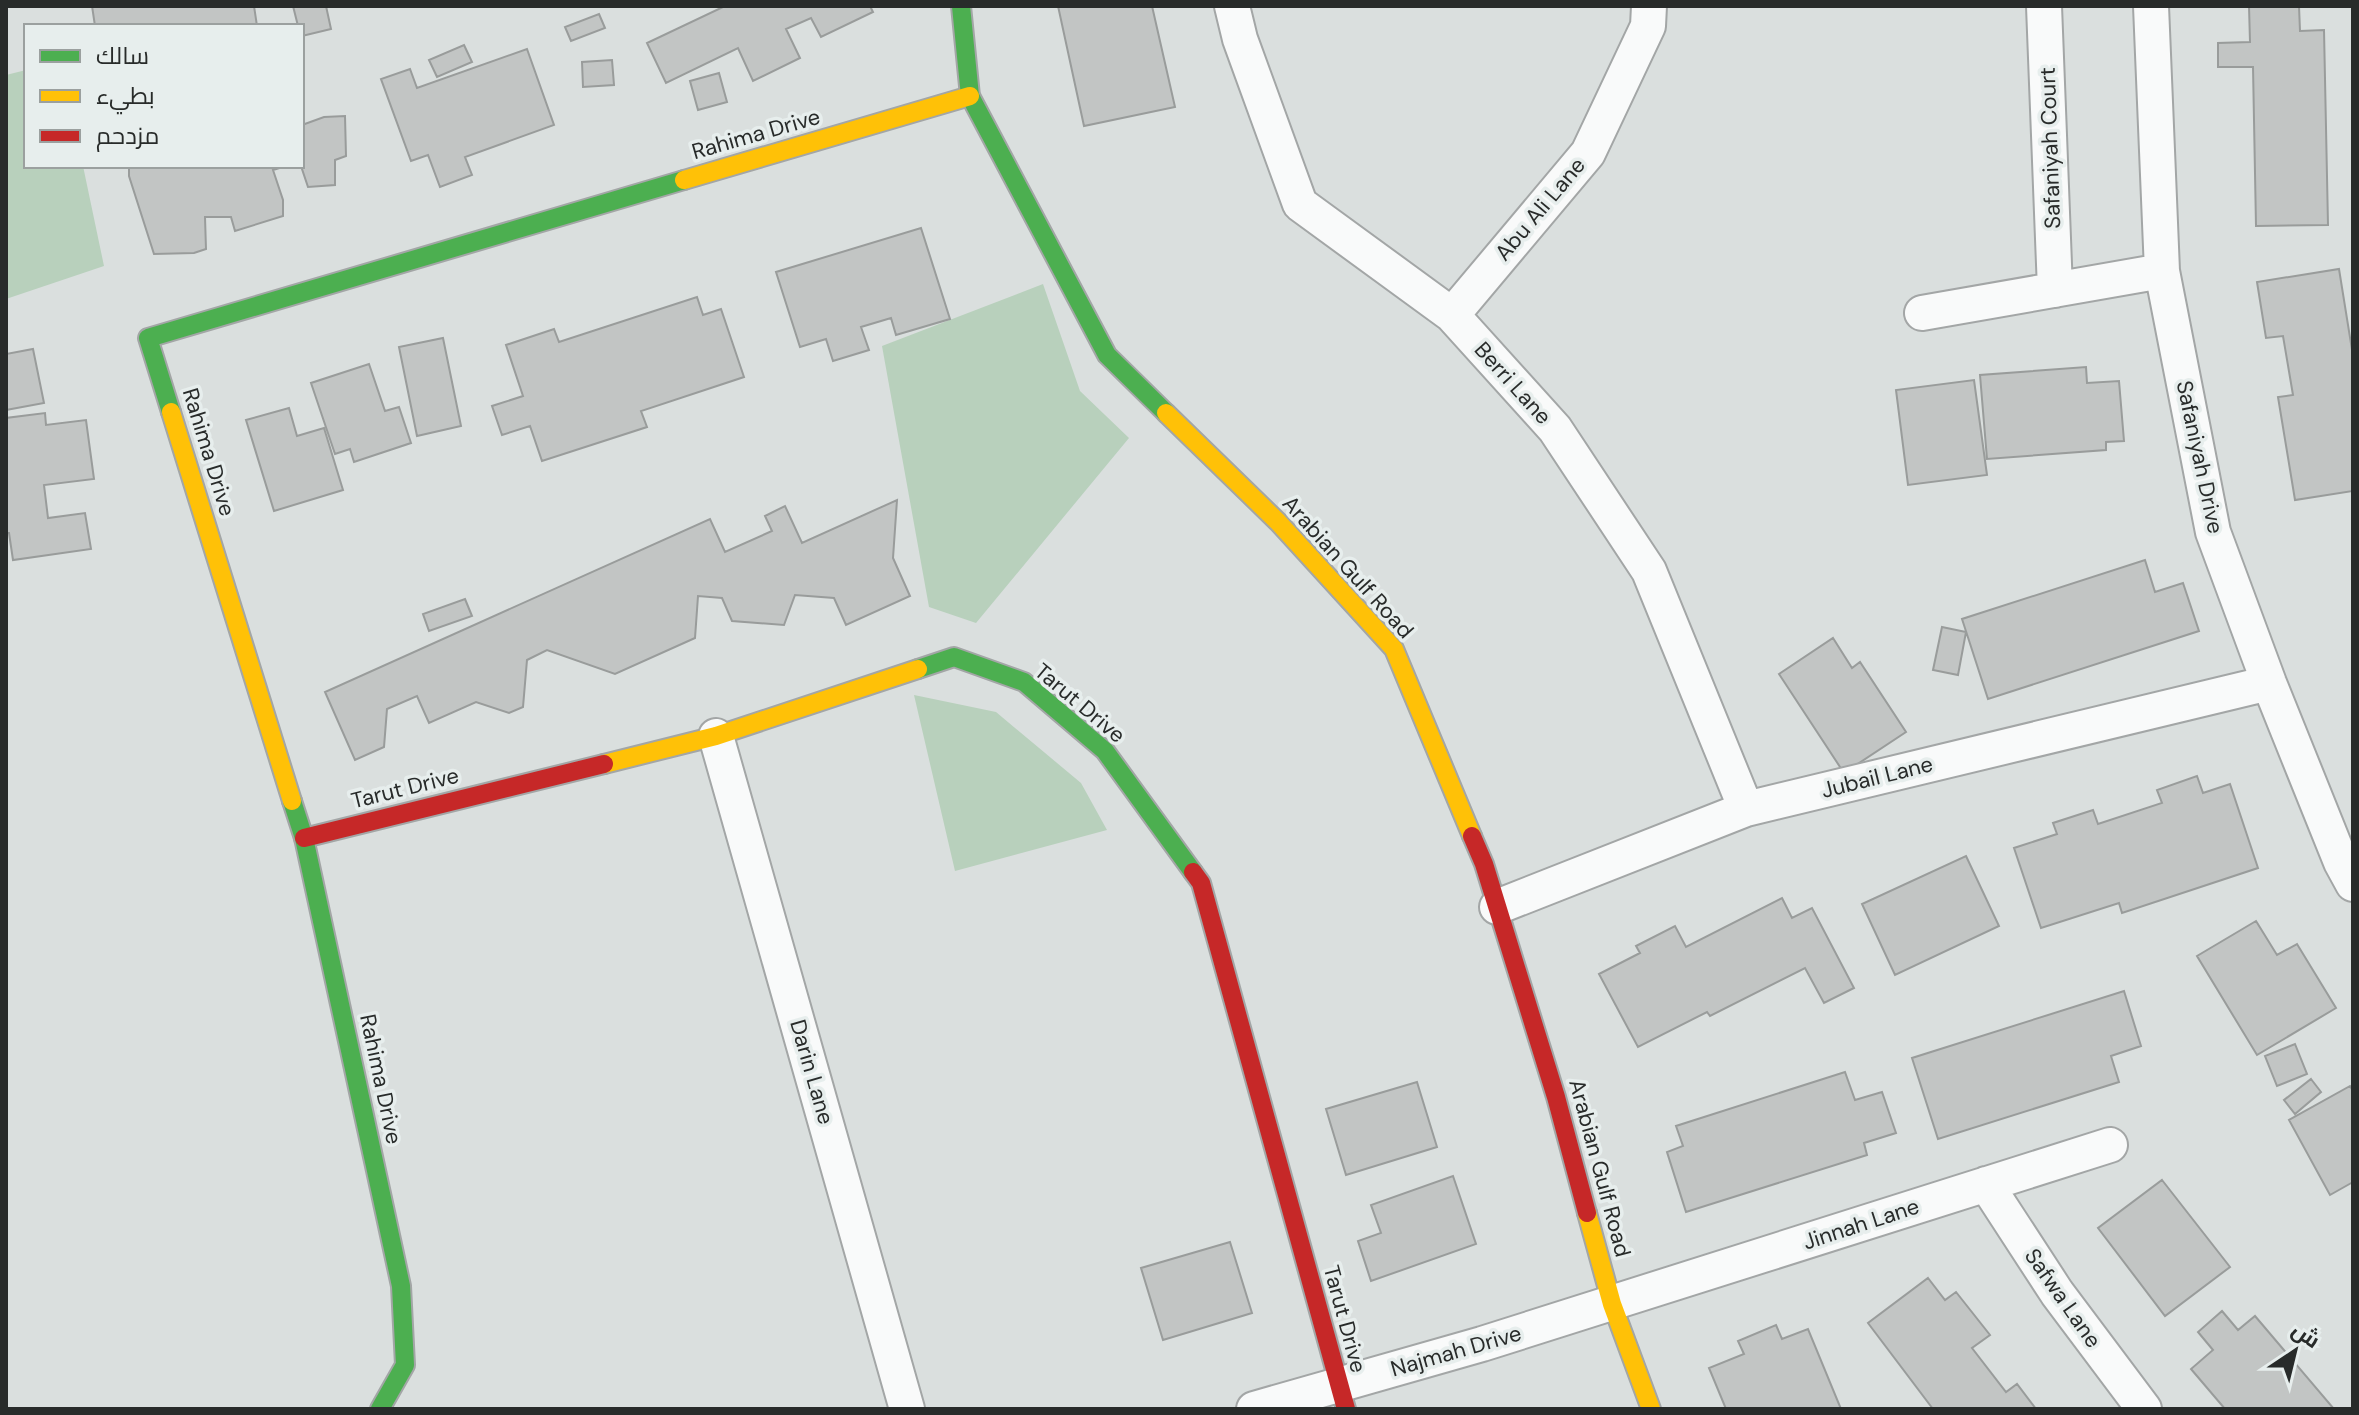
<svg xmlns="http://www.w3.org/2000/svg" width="2359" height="1415" font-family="'DM Sans',Cairo,sans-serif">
<rect width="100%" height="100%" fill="#dadfde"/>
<!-- green -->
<path fill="#b8d0bc" d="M26,70v96h57l21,100 -98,33v-224z
M1043,284l37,107 49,47 -153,185 -47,-16 -47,-261z
M914,695l82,17 85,71 26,47 -152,41z"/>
<!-- building -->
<path fill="#c2c5c4" stroke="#999c9b" stroke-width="2" d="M92,6h162l3,20h-162z
M293,6h33l5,23 -29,7v-10h-4z
M725,6h145l3,6 -52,25 -10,-19 -25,11 14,29 -47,23 -15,-33 -72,35 -19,-40z
M1058,6h94l23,101 -91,19z
M2249,6h50l1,25 24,-1 4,195 -72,1 -3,-159h-35v-24l32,-1z
M599,14l6,14 -34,13 -6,-14z
M464,45l8,17 -35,15 -8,-17z
M527,49l27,76 -89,32 7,18 -32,12 -12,-32 -17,6 -30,-82 29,-10 7,19z
M612,60l2,25 -31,2 -1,-25z
M719,73l8,29 -29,8 -8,-29z
M345,116l1,40 -11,4v25l-27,2 -7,-21 1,-41 22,-8z
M129,166h157l-13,4 10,30v16l-48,15 -4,-14h-26l1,32 -12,4 -40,1 -25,-78z
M921,228l29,91 -54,16 -5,-17 -30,9 8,23 -36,11 -7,-22 -26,8 -24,-75z
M2339,269l14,87v135l-58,9 -17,-103 15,-2 -10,-59 -17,2 -9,-56z
M697,297l6,18 18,-6 23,68 -103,34 6,16 -105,34 -12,-35 -28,9 -10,-29 31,-10 -17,-51 48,-16 5,13z
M443,338l18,88 -44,10 -18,-89z
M33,349l11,54 -38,7v-56z
M369,364l16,47 14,-4 12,36 -57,19 -4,-13 -15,5 -24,-71z
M2086,367l1,16 32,-2 5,60 -18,1v8l-119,9 -7,-84z
M1974,380l13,95 -79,10 -12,-95z
M289,408l8,28 27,-8 19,62 -69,21 -28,-91z
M45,413l1,12 40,-5 8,59 -50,6 4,33 37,-5 6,36 -78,11 -4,-27h-3v-115z
M897,500l-4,58 17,38 -64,29 -12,-27 -39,-3 -11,30 -52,-4 -10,-23 -24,-2 -3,42 -80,36 -68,-24 -20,10 -4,47 -14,6 -33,-11 -47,21 -12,-27 -30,13 -3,38 -29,13 -30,-68 385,-173 15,33 47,-21 -7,-15 20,-10 17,37z
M2145,560l10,32 28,-9 16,48 -211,68 -26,-80z
M465,599l7,17 -43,15 -6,-17z
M1942,627l24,5 -8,43 -25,-5z
M1833,638l19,30 8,-6 46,70 -62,41 -65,-99z
M2197,776l6,17 27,-9 28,84 -136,45 -3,-10 -78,25 -27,-80 43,-14 -4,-11 40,-13 5,14 64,-21 -5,-13z
M1966,856l33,70 -104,49 -33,-71z
M1782,898l10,20 20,-10 42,80 -30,15 -19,-35 -95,48 -3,-4 -69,35 -39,-73 41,-21 -4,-7 39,-20 11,21z
M2256,921l21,34 20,-11 39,64 -79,47 -60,-99z
M2124,991l17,55 -30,10 8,26 -181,57 -26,-81z
M2295,1044l12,30 -30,12 -12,-30z
M1845,1072l10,28 27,-8 14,41 -32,10 3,12 -181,57 -19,-60 16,-6 -7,-20z
M2311,1079l10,13 -26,22 -11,-14z
M1417,1082l20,65 -91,28 -20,-66z
M2350,1086l3,5v91l-23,13 -41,-75z
M1453,1176l23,68 -105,37 -13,-40 23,-8 -10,-28z
M2162,1180l68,87 -65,49 -67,-88z
M1230,1242l22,71 -89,27 -22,-72z
M1928,1278l17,22 11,-8 34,43 -18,13 34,44 11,-8 19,25h-103l-65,-86z
M2222,1311l16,19 17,-14 79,93h-109l-34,-40 22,-19 -15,-18z
M1776,1325l6,14 26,-10 33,80h-115l-17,-41 35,-14 -6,-13z"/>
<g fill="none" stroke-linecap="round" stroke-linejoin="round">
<!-- street casing -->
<g stroke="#a3a6a6" stroke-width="38">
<path id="street" d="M1232,6l8,33 60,165 152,111 103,114 94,142 97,238
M2044,6l11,284
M2151,6l11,265 51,261 56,151 72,179 12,22
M1922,313l240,-42
M1452,315l136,-162 60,-127 1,-20
M716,736l191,673
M1497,907l249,-98 523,-126
M1986,1184l71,109 87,116
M1254,1409l228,-65 628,-199"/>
</g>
<!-- fast casing -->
<g stroke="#a3a6a6" stroke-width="22">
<path id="fast" d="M961,6l9,90 137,259 59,58
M171,412l-23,-74 536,-158
M918,669l36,-12 70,25 81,69 88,121
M292,801l12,37 97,448 4,79 -25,44"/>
</g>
<!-- slow casing -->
<g stroke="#a3a6a6" stroke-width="22">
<path id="slow" d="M684,180l286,-84
M171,412l121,389
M1166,413l112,109 116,127 78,187
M604,764l112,-28 202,-67
M1587,1213l25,91 39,105"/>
</g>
<!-- jam casing -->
<g stroke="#a3a6a6" stroke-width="22">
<path id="jam" d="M1472,836l12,28 72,233 31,116
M304,838l300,-74
M1193,872l8,11 145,526"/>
</g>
<!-- street -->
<use href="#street" stroke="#f9fafa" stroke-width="34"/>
<!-- fast -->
<use href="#fast" stroke="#4caf50" stroke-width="18"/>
<!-- slow -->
<use href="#slow" stroke="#ffc107" stroke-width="18"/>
<!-- jam -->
<use href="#jam" stroke="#c62828" stroke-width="18"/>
</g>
<g text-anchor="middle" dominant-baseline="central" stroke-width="7" stroke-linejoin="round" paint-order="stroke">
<!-- street labels -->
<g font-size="22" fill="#282b2a" stroke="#e7eeed">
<text transform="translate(756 134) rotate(-16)">Rahima Drive</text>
<text transform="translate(2050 148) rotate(-92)">Safaniyah Court</text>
<text transform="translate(1540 209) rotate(-50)">Abu Ali Lane</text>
<text transform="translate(1513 383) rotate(48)">Berri Lane</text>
<text transform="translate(209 452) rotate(73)">Rahima Drive</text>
<text transform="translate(2200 457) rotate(78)">Safaniyah Drive</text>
<text transform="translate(1348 567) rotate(48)">Arabian Gulf Road</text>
<text transform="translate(1080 703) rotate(40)">Tarut Drive</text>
<text transform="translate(1877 777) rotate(-14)">Jubail Lane</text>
<text transform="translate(405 788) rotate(-14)">Tarut Drive</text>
<text transform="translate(812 1072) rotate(74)">Darin Lane</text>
<text transform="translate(381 1079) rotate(78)">Rahima Drive</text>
<text transform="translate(1600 1168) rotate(75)">Arabian Gulf Road</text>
<text transform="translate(1861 1224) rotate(-18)">Jinnah Lane</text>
<text transform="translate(2063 1298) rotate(55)">Safwa Lane</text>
<text transform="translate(1345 1319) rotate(75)">Tarut Drive</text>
<text transform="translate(1456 1351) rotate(-16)">Najmah Drive</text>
</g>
</g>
<!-- border -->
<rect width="2359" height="1415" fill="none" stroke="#282b2a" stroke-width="16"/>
<!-- legend -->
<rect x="24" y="24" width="280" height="144" fill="#e7eeed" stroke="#9ba09f" stroke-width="2"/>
<rect x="40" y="50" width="40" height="12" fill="#4caf50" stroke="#9ba09f" stroke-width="2"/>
<text x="96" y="64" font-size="24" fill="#282b2a">سالك</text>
<rect x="40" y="90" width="40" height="12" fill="#ffc107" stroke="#9ba09f" stroke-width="2"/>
<text x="96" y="104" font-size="24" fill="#282b2a">بطيء</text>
<rect x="40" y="130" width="40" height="12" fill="#c62828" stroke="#9ba09f" stroke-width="2"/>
<text x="96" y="144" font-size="24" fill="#282b2a">مزدحم</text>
<!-- north arrow -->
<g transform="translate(2295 1351) rotate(35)" stroke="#e7eeed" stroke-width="6" paint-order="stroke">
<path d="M0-6L14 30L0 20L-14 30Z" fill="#282b2a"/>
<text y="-12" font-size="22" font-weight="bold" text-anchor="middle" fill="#282b2a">ش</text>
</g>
</svg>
